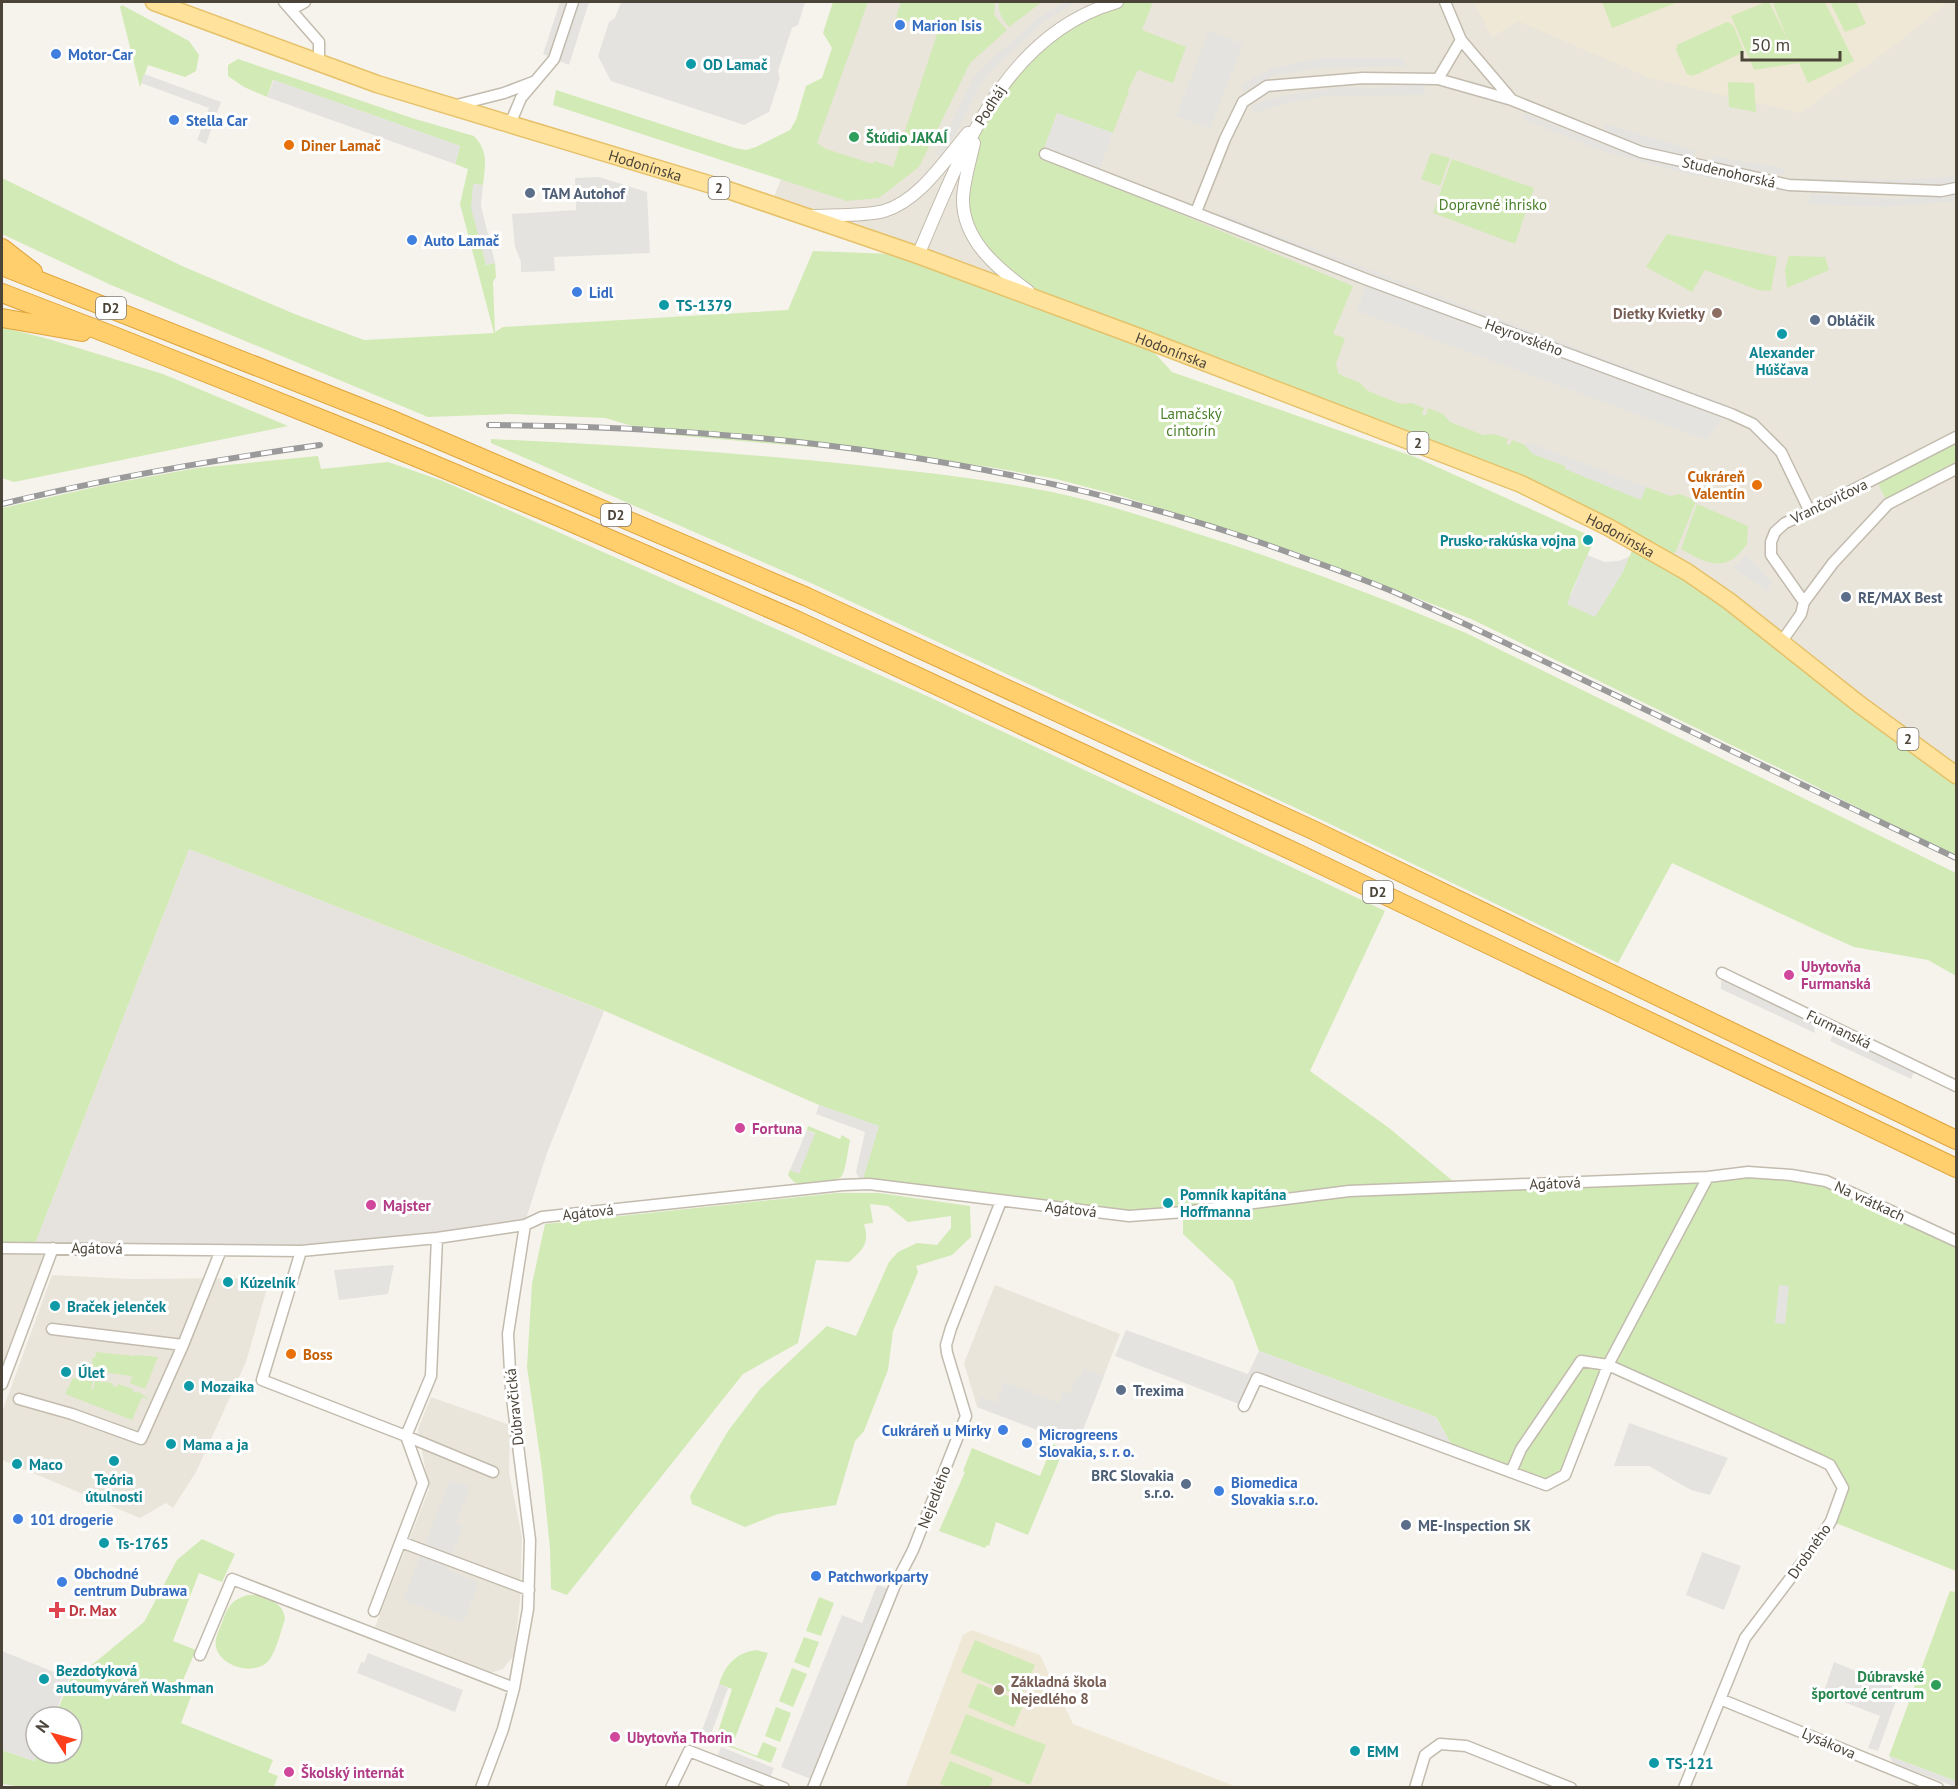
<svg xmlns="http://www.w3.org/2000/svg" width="1958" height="1789" font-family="'PT Sans',sans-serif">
<rect width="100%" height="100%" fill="#f6f3ec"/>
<!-- residential -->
<path fill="#eae5da" d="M849,2h1107v773l-174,-134 -232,-144 -779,-293 71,-175z
M2,1246l51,2 -51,123z
M52,1275l78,4 140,-1 -24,84 -50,110 -23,36 -7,-5 -26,15 -138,-58v-48z
M995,1285l125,49 -43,111 -100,-38 -13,-44z
M431,1397l79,28 -1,48 13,64 -2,63 -6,55 -11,14 -13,4 -115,-46 54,-138 -11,-60z"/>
<!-- industrial -->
<path fill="#e6e2dd" d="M189,849l415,162 -57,142 -23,72 -223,26 -267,-5z"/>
<!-- education -->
<path fill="#efe8d6" d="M1474,2h474l-53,43 -95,68 -150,-35 -132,-57 -26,16z
M972,1630l68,25 33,69 164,63 -332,1 58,-153z"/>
<!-- green -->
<path fill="#d2eab5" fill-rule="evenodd" d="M833,2h35l-51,141 9,6 47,15 1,-3 19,6 45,-136 -42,-14 5,-15h94l-1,13 13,15 -37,33 -51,104 -40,31 -32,3 -294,-96 3,-15 179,58 11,2 10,-3 34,-17 6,-10 10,-34 16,-8 10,-30 -9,-15z
M999,2h43l-33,25c-7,-9 -11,-14 -10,-25z
M1117,2h36l-11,28 44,17 -13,36 -35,-13 -10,20 1,1 -16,42 -56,-20 39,66 257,107 -20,48 12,4 -9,26 2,9 5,3 17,7 8,8 33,13 11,-1 12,5 -2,7h4l2,-7 15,6 7,8 33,13 11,-1 14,5 -2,5 4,1 2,-5 13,5 8,9 32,12 76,33 5,-12 24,9 10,-2 16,7 -20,50 -8,9 288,215v82l-171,-86 -314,-152 -169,-65 -76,-25 -105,-33 -65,-17 -66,-12 -166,-19 -164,-14 -55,-16 -94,-4 -83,3 -317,-132 -109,-51v-56l180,88 115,49 67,25 130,-7 -34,-129 8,-35 -13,-5 5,-18 -187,-66 -6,17 -23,-10 -16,-11v-11l10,-6 177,60 59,17c15,16 11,29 9,49l-10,-1 13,81 9,-2 1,14 -3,5 2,50 8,-5 285,-17 25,-59 105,4 119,44 -27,-21 -45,-62 13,-95 57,-73zM1141,338l380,146 115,59 -7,14 -59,38 25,-57 -180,-81 -243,-85z
M1602,2h76l-66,26z
M1766,2h3l20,40 -16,-38 6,-2h46l29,59 -46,22 -9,-20 -45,7 -23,-54z
M1830,2h26l10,22 -21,8z
M122,5l67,36 10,14 -3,16 -11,6 -37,-12 -8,22 -20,-80z
M1727,22l3,1 4,4 10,25 -51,24 -6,-2 -11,-24 1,-5z
M1728,82l26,1 2,29 -27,-5z
M1431,153l19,5 -10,28 -19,-7z
M1452,159l82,29 -19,56 -82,-31z
M1667,234l110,23 -6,34 -13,-1 -53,-20 -13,22 -46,-25z
M1789,256l36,1 4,13 -42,18 -2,-19z
M2,327l50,13 111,34 125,52 -274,56 -12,-4z
M1956,437v32l-68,35 -12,-25z
M491,439c122,6 244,13 366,26 65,7 130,14 195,27 47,10 94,25 140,40 93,29 184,63 274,101l490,240v103l-28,-16 -74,-13 -38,-17 -144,-67 -54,100 -290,-140 -515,-239 -322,-141z
M318,456l3,13 67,-7 55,19 484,215 458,215 -75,160 79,57 71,59 288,-15 78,9 130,60v330l-125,-50 12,-33 -13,-23 -222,-99 -43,109 -19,10 -91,-34 -19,-34 -177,-66 -26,-70 -50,-47v-21l-54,3 -268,-31 17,-59 -59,-21 -214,-94 -416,-162 -155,397h-32v-738l107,-24 88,-16z
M1697,504l51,22 -1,18c-4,5 -9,12 -14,15 -18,11 -36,-1 -52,-10z
M808,1126l32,13 2,-4 8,5c-2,9 -4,31 -9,37 -5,5 -35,8 -42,7 -5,-1 -8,-5 -11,-9l2,-5 8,3 17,-40 -8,-3z
M837,1193h42l91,13 1,31 -19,18 -36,11 2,6 -25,59 -5,39 -24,61 -9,10 -19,64 -58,9 -33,13 -53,-23 -2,-8 38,-65 32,-42 67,-63 29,10 33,-74 9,-10 19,-9 20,2 14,-17v-12l-43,6 -20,-16 -18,-2 3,19 -9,1c6,19 -1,26 -15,38l-33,-2 -18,83 -55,31 -176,221 -16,-6 -1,-41 -8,-78 -15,-103 5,-83 13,-60z
M96,1352l38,4 1,-1 23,2 -13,32 -15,-6 2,-7 -39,-5 -1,-13h3z
M73,1378l20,3 -2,8h2l2,-8 18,2v3l4,1 1,-3 15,5 -1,2 4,2 2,-2 1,1 11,8 -8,-3 -10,23 -67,-26z
M1053,1444l11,5 -36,86 -32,-13 -7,24 -2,-1 -2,3 -46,-17 26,-59 -2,-1 9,-23 68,28z
M202,1539l33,15 -13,28 -23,-9 -26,68 23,9 -16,37 13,4 -12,32 92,37 -5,12 10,4 -4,11 -245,1 -27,-4v-34l32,11 4,-8h34v-36h-17l18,-45 20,-8 51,-42 33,-62z
M1950,1591l6,1v189l-67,-25z
M248,1595c15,-1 36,7 37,24 -4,12 -8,29 -15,40 -13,18 -49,9 -54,-12 -2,-9 4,-18 7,-27 5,-14 10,-21 25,-25z
M819,1597l15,6 -13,33 -15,-5z
M804,1637l15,5 -10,26 -15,-6z
M975,1640l60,25 -14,32 -60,-25z
M756,1650l12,3 -36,93 25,10 6,-14 14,6 -6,15 -56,-22 17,-52 -13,-5c6,-18 16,-31 37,-34z
M792,1668l15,6 -14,33 -14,-6z
M978,1683l46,20 -10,24 -46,-20z
M776,1707l15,6 -11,29 -15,-6z
M966,1714l80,31 -16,40 -80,-32z
M950,1761l43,17 -3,9h-41l-9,-3z"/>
<!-- parking -->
<path fill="#e5e3e0" d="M560,2h29l-20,63 -26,-11z
M621,2h184l-7,23 -6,3 -14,43 2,7 -11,34 -25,13 -133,-44 -13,-25 11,-34 6,-4z
M1065,2h11l-34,21 -53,50 -9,13 -37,71 -7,-3 36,-74 11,-13 55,-49z
M1209,31l34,13 -33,85 -34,-13z
M1321,58h82l3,9 -14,-1 -72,2 -45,7 -32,18 -1,-9 30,-16z
M144,74l77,28 -15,42 -9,-4 12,-32 -68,-25z
M274,80l186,66 -5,18 -188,-67z
M1424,83l1,12 -100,1 -44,9 -27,8 -3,-8 29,-9 61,-9 34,1z
M1057,113l56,20 -17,46 -56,-20z
M1524,113l79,31 38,11 142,31 1,5 -93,-16 -91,-25 -77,-31z
M1606,124l90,27 -3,7 -57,-14 -32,-14z
M1711,156l72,12 3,7 -72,-10z
M1956,176v6l-21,4 -135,-5 2,-3 100,2z
M599,177l48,15 3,61 -96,4 1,14 -34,1v-10l-6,-15 -3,-33 64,-4 -1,-32z
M473,184l10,1 -2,21 14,57 -9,2 -15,-57z
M1811,194l87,5 58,-5v7l-72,6 -76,-3z
M1220,213l508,192 -2,3 -507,-192z
M1366,285l358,131 -18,24 -349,-129z
M1527,442l119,45 -5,13 -76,-31v-4l-32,-11 -8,-9z
M1587,555l18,7 13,-1 11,-4 -6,15 -28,45 -28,-13z
M1746,555l26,27 -5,9 -34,-23z
M1721,978l92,43 2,12 -94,-44z
M1834,1032l81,38 -4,9 -81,-38z
M819,1105l60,21 -16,53 -4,-1 -3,-6 9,-40 -49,-18z
M807,1130l8,4 -16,40 -9,-4z
M394,1265l-6,29 -49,6 -5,-30z
M1779,1285l10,1 -4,38 -10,-1z
M1126,1330l122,44 11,-23 177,66 19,34 -198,-73 -13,28 -129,-50z
M1083,1368l21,8 -27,69 -100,-38 4,-10 15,6 8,-21 55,21 4,-11 7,2 7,-17 3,1z
M1629,1423l99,35 -18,37 -19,-5 -42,-24h-35z
M450,1480l20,7 -14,36 7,3 -16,43 32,14 -16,40 -60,-23z
M1702,1552l39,14 -17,44 -38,-15z
M877,1585l10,3 -76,191 -30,-12 61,-152 20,8z
M2,1651l67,27 -15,39h-18v36h2l-4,8 -32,-11z
M368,1653l95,37 -8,22 -98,-39 4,-11 3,1z
M1834,1662l58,24 -2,6 8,3 -20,56 -10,-3 12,-32 -57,-22z
M719,1684l9,4 -18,49 -9,-4z
M721,1747l53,21 -4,10 -53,-21z
M1889,1756l67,25v6l-63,-24z"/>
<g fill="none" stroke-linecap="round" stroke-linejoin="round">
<!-- minor casing -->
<g stroke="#c2bbae" stroke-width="13">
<path id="minor" d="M284,2l35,40v21
M292,9l13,-7
M1461,40l51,60
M1438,79l23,-39 -16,-38
M453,106l51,-13 29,-11
M510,124l11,-26 33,-39 19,-57
M1045,154l323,126 363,134 22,10 28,28 29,60
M1196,212l29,-73 18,-37 24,-16 96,-8 75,1 74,21 129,52 148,33 152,6 15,-3
M1804,602l-33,-47v-13l4,-10 10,-9 25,-11 146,-75
M1782,641l19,-27 3,-12 29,-39 55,-59 68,-35
M1722,973l234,113
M2,1248l299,3 136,-13 88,-13 17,-8 301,-32 26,-1 260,32 55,-4 165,-21 359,-14 40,-5 43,3 35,6 130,60
M301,1251l-39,129 144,56 25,-60 6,-138
M52,1329l131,16
M2,1384l51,-136
M19,1399l53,15 69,25 42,-94 38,-95
M1244,1406l13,-28 289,107 19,-10 43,-110 100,-188
M406,1436l87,36
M1511,1472l10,-23 60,-88 27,4 212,95 10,5 13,23 -12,33 -14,22 -72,95 -61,150
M401,1542l128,48
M374,1611l49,-128 -17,-47
M200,1655l32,-76 282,109
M1720,1699l218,89
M481,1788l22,-59 11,-41 14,-79 2,-69 -19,-150 -3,-56 17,-109
M671,1788l18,-37 95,37
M813,1788l82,-203 18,-35 53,-134 -19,-63 -1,-8 5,-17 50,-127
M1415,1788l10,-33 15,-11 26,2 105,42"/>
</g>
<!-- tertiary casing -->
<g stroke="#c2bbae" stroke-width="14">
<path id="tertiary" d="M974,143c-4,18 -10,37 -11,55 -1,42 35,71 65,93
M811,216c19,-1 56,0 73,-5 35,-10 61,-51 84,-78
M918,255c43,-99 84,-220 199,-253"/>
</g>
<!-- primary casing -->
<g stroke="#e6c16a" stroke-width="19">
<g id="primary">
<path id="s1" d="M154,2l223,82 348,105 193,66 221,82 382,147 87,43 79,45 42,29 130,103 97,71"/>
</g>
</g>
<!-- motorway casing -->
<g stroke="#e0a43c" stroke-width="20">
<path id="motorway" d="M2,248l31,24
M2,266l388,153
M2,293l117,45 210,84
M2,318l80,14
M477,456l330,141 506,233 643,310
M418,458l141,59 237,103 505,235 655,313"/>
</g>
<!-- minor -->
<use href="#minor" stroke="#fff" stroke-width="10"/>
<!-- tertiary -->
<use href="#tertiary" stroke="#fff" stroke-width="12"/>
<!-- primary -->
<use href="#primary" stroke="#ffe39c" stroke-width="16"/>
<!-- motorway -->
<use href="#motorway" stroke="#ffcf6e" stroke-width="18"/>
<!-- rail casing -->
<g stroke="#9a9a9a" stroke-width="6">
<path id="rail" d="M489,425c262,1 525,33 773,118 44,16 89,31 132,49 76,33 151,70 225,105 113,54 225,108 337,161
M2,504c105,-26 211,-44 318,-59"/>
</g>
<!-- rail -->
<use href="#rail" stroke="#fff" stroke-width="4" stroke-dasharray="11" stroke-linecap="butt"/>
<!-- motorway-bridge casing -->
<g stroke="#e0a43c" stroke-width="20" stroke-linecap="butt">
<path id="motorway-bridge" d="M390,419l87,37
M329,422l89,36"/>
</g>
<!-- motorway-bridge -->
<use href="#motorway-bridge" stroke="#ffcf6e" stroke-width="18"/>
</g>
<!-- markers -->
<g fill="#3f7fe0" stroke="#fff" stroke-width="2">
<circle cx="900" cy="25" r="6"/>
<circle cx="56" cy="54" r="6"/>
<circle cx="174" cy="120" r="6"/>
<circle cx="412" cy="240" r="6"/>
<circle cx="577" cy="292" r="6"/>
<circle cx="1003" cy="1430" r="6"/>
<circle cx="1027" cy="1443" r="6"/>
<circle cx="1219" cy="1491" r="6"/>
<circle cx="18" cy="1519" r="6"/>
<circle cx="816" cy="1576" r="6"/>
<circle cx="62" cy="1582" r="6"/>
</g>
<g fill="#0f9aa8" stroke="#fff" stroke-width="2">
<circle cx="691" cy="64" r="6"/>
<circle cx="664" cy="305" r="6"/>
<circle cx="1782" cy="334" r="6"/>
<circle cx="1588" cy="540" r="6"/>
<circle cx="1168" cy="1203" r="6"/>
<circle cx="228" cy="1282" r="6"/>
<circle cx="55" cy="1306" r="6"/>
<circle cx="66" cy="1372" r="6"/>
<circle cx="189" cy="1386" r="6"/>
<circle cx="171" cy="1444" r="6"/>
<circle cx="114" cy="1461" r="6"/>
<circle cx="17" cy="1464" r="6"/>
<circle cx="104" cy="1543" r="6"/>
<circle cx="44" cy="1679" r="6"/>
<circle cx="1355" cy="1751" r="6"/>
<circle cx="1654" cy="1763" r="6"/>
</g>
<g fill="#2e9e5b" stroke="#fff" stroke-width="2">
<circle cx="854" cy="137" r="6"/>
<circle cx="1936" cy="1685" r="6"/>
</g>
<g fill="#e8710a" stroke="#fff" stroke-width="2">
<circle cx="289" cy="145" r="6"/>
<circle cx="1757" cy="485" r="6"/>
<circle cx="291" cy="1354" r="6"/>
</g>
<g fill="#5c6f8a" stroke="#fff" stroke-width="2">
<circle cx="530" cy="193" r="6"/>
<circle cx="1815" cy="320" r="6"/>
<circle cx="1846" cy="597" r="6"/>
<circle cx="1121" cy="1390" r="6"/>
<circle cx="1186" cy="1484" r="6"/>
<circle cx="1406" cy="1525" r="6"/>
</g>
<g fill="#8d6e63" stroke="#fff" stroke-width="2">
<circle cx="1717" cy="313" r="6"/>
<circle cx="999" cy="1690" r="6"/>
</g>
<g fill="#d1479c" stroke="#fff" stroke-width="2">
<circle cx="1789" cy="975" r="6"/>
<circle cx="740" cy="1128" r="6"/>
<circle cx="371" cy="1205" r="6"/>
<circle cx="615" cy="1737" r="6"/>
<circle cx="289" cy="1772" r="6"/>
</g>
<path fill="#e0444e" stroke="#fff" stroke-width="2" d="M54 1601h6v6h6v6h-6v6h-6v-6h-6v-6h6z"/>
<g text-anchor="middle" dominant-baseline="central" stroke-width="6" stroke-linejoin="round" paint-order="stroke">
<!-- shield labels -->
<g fill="#fff" stroke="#817c74" stroke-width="1.5">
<rect x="708.5" y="177" width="21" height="22" rx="4.5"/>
<rect x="96" y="297" width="30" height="22" rx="4.5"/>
<rect x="1407.5" y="432" width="21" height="22" rx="4.5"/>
<rect x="601" y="504" width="30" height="22" rx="4.5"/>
<rect x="1897.5" y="728" width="21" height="22" rx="4.5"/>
<rect x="1363" y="881" width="30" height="22" rx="4.5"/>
</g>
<g font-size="14" font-weight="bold" fill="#4b4439">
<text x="719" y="188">2</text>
<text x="111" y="308">D2</text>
<text x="1418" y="443">2</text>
<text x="616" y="515">D2</text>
<text x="1908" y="739">2</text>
<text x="1378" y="892">D2</text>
</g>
<!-- shop labels -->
<g font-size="15" font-weight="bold" fill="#366cbe" stroke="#fff" text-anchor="start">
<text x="912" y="25">Marion Isis</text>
<text x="68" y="54">Motor-Car</text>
<text x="186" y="120">Stella Car</text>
<text x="424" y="240">Auto Lamač</text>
<text x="589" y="292">Lidl</text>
<text x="991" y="1430" text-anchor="end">Cukráreň u Mirky</text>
<text x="1039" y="1434">Microgreens<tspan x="1039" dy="17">Slovakia, s. r. o.</tspan></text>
<text x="1231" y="1482">Biomedica<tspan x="1231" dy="17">Slovakia s.r.o.</tspan></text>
<text x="30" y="1519">101 drogerie</text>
<text x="74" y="1573">Obchodné<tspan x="74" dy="17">centrum Dubrawa</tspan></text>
<text x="828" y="1576">Patchworkparty</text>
</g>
<!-- culture labels -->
<g font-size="15" font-weight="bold" fill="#0d838f" stroke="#fff" text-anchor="start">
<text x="703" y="64">OD Lamač</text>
<text x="676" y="305">TS-1379</text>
<text x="1782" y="352" text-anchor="middle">Alexander<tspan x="1782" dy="17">Húščava</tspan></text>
<text x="1576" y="540" text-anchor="end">Prusko-rakúska vojna</text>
<text x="1180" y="1194">Pomník kapitána<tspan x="1180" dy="17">Hoffmanna</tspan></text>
<text x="240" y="1282">Kúzelník</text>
<text x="67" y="1306">Braček jelenček</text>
<text x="78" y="1372">Úlet</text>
<text x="201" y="1386">Mozaika</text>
<text x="183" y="1444">Mama a ja</text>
<text x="29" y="1464">Maco</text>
<text x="114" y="1479" text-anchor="middle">Teória<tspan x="114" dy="17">útulnosti</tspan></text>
<text x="116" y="1543">Ts-1765</text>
<text x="56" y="1670">Bezdotyková<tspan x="56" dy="17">autoumyváreň Washman</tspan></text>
<text x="1367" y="1751">EMM</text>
<text x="1666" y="1763">TS-121</text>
</g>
<!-- street labels -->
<g font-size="15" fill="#4b4439" stroke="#fff">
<text transform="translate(990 105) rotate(-58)">Podháj</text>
<text stroke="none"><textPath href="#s1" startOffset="518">Hodonínska</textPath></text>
<text transform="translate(1729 172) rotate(13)">Studenohorská</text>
<text transform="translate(1524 337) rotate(20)">Heyrovského</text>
<text stroke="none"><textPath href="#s1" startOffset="1076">Hodonínska</textPath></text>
<text transform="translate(1829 501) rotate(-26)">Vrančovičova</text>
<text stroke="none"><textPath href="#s1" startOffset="1562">Hodonínska</textPath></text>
<text transform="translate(1839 1029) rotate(26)">Furmanská</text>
<text transform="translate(1555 1183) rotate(-2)">Agátová</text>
<text transform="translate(1870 1201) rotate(25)">Na vrátkach</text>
<text transform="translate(1071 1209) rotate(6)">Agátová</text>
<text transform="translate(588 1212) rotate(-6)">Agátová</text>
<text transform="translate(97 1248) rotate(1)">Agátová</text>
<text transform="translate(514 1407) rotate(-96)">Dúbravčická</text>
<text transform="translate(934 1497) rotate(-69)">Nejedlého</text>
<text transform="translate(1809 1551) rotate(-55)">Drobného</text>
<text transform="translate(1829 1743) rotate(23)">Lysákova</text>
</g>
<!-- leisure labels -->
<g font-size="15" font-weight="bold" fill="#27864d" stroke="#fff" text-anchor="start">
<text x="866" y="137">Štúdio JAKAÍ</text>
<text x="1924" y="1676" text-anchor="end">Dúbravské<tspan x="1924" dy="17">športové centrum</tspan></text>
</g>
<!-- food labels -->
<g font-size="15" font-weight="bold" fill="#c56008" stroke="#fff" text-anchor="start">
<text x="301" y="145">Diner Lamač</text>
<text x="1745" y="476" text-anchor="end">Cukráreň<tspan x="1745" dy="17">Valentín</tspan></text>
<text x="303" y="1354">Boss</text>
</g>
<!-- service labels -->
<g font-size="15" font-weight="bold" fill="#4e5e75" stroke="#fff" text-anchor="start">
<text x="542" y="193">TAM Autohof</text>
<text x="1827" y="320">Obláčik</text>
<text x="1858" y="597">RE/MAX Best</text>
<text x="1133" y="1390">Trexima</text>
<text x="1174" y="1475" text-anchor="end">BRC Slovakia<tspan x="1174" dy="17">s.r.o.</tspan></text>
<text x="1418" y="1525">ME-Inspection SK</text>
</g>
<!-- park labels -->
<g font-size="15" fill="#4a7f2a" stroke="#fff">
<text x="1493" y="204">Dopravné ihrisko</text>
<text x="1191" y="413">Lamačský<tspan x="1191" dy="17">cintorín</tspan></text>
</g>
<!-- education labels -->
<g font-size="15" font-weight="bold" fill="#785e54" stroke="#fff" text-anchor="end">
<text x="1705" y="313">Dietky Kvietky</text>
<text x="1011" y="1681" text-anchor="start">Základná škola<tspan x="1011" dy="17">Nejedlého 8</tspan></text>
</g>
<!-- hotel labels -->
<g font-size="15" font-weight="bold" fill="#b23c85" stroke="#fff" text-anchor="start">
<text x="1801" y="966">Ubytovňa<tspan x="1801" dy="17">Furmanská</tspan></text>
<text x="752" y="1128">Fortuna</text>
<text x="383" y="1205">Majster</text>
<text x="627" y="1737">Ubytovňa Thorin</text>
<text x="301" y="1772">Školský internát</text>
</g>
<!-- health labels -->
<g font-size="15" font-weight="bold" fill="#be3a42" stroke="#fff" text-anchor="start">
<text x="69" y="1610">Dr. Max</text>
</g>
</g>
<!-- border -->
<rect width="1958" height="1789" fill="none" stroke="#4b4439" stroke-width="6"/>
<!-- north arrow -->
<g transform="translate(54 1735) rotate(306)"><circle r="28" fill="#ffffff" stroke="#b7b4b0" stroke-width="1.5"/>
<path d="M0-4.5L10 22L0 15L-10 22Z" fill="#fc3f1d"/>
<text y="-9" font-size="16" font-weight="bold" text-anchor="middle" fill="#4b4439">N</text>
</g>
<!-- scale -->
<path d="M1742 51v9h98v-9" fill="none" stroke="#4b4439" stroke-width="3"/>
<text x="1751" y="51" font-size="18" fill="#4b4439" stroke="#ffffff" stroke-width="4.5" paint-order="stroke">50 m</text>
</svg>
